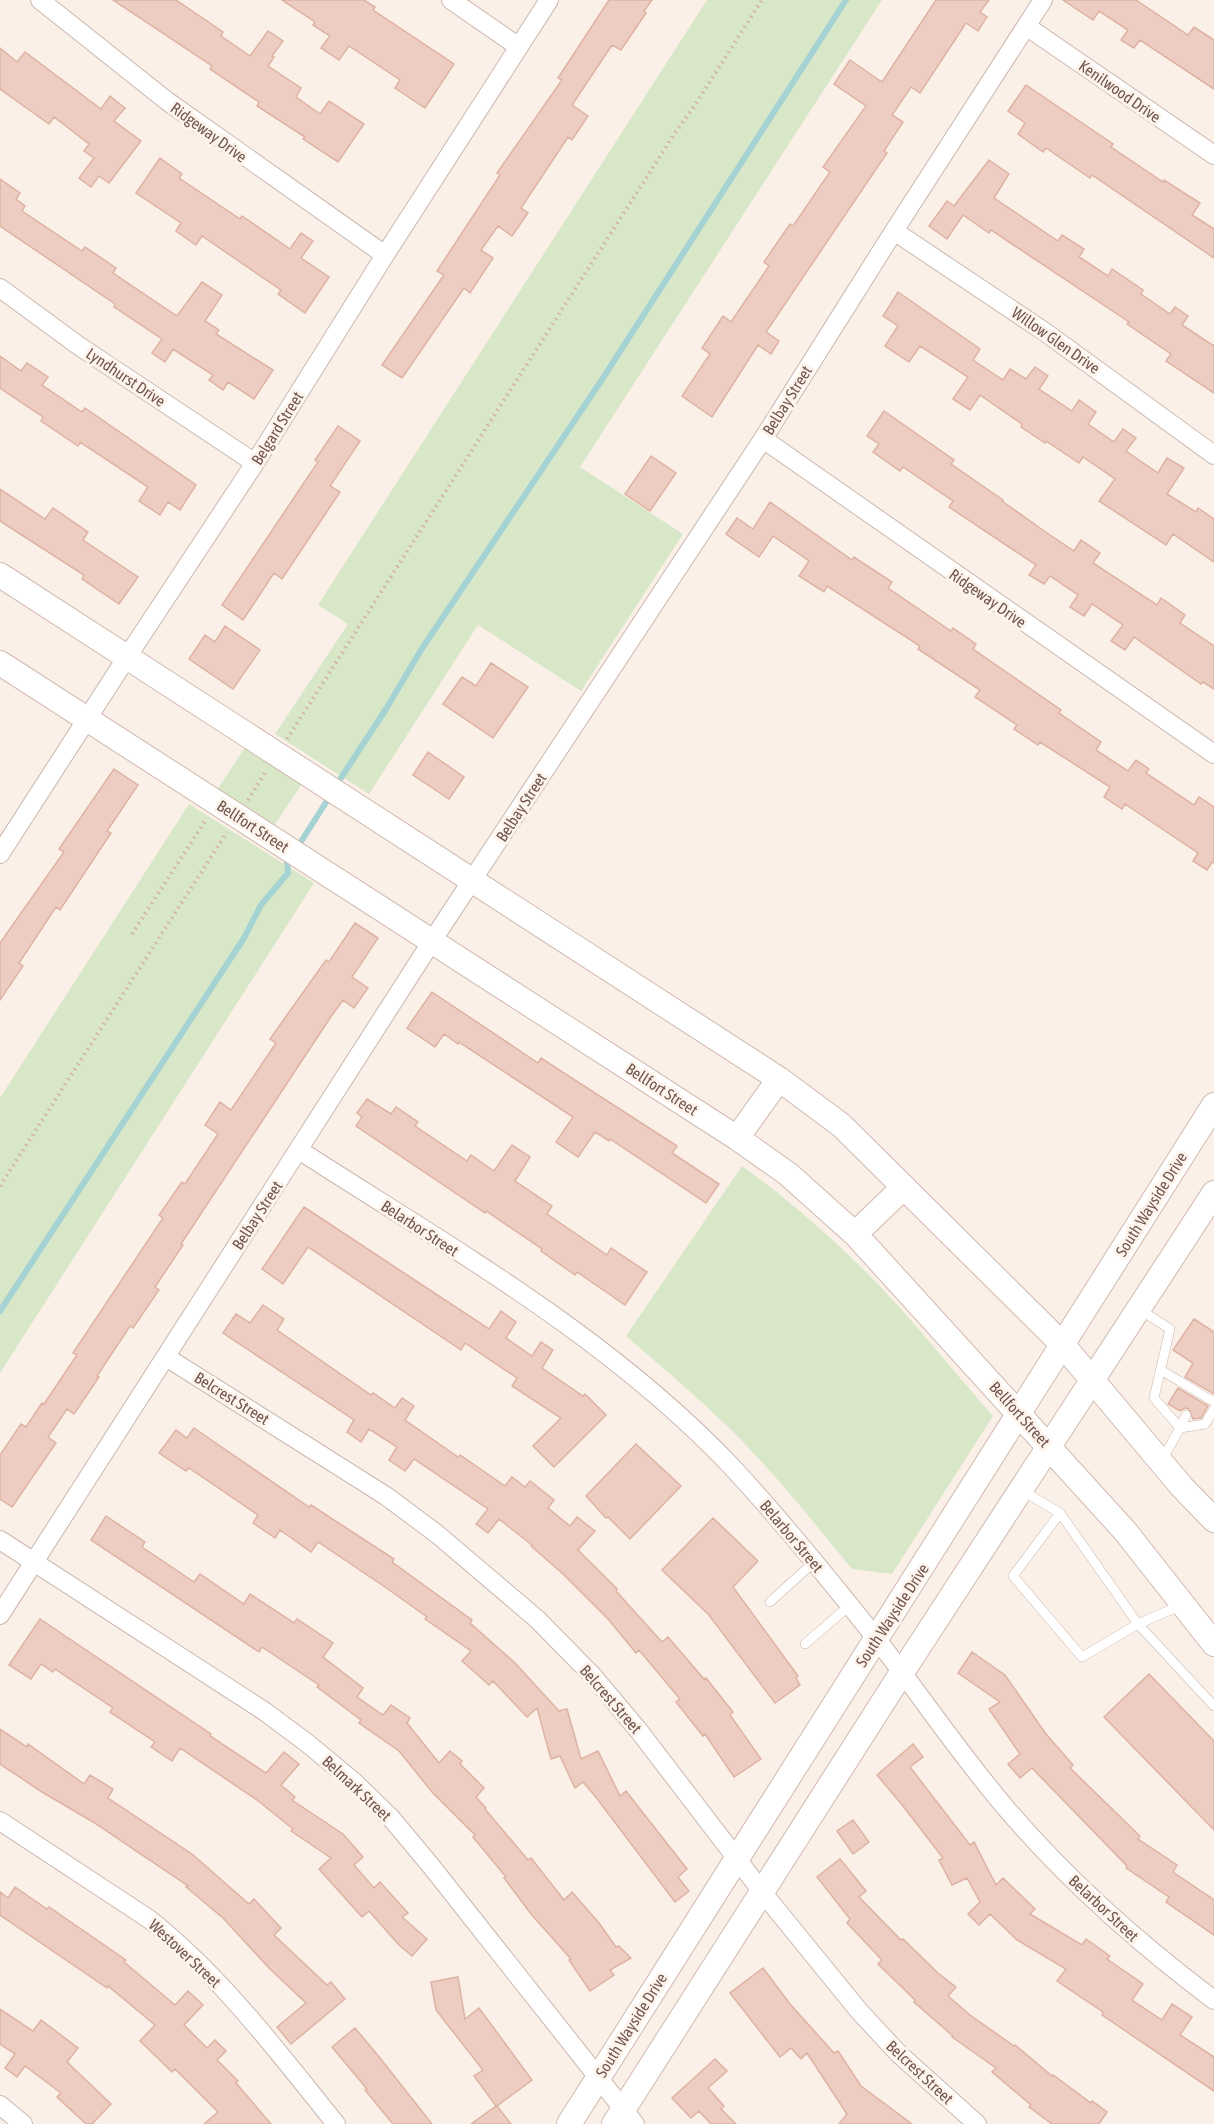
<svg xmlns="http://www.w3.org/2000/svg" width="1214" height="2124" font-family="'Asap Condensed',sans-serif">
<rect width="100%" height="100%" fill="#faf0e7"/>
<!-- green -->
<path fill="#d8e7c7" d="M707,0h175l-302,467 103,67 -102,157 -103,-66 -109,169 -94,-60 73,-110 -30,-19z
M246,746l57,36 -29,44 -57,-36z
M189,804l125,79 -314,490v-275z
M742,1166c46,33 89,71 129,111 43,44 81,93 122,139l-101,158 -40,-5c-36,-44 -71,-88 -111,-129 -36,-37 -76,-70 -115,-104z"/>
<g fill="none" stroke-linecap="round" stroke-linejoin="round">
<!-- stream -->
<path stroke="#a5d2d3" stroke-width="6" d="M335,787l51,-78 35,-59 182,-272 243,-378
M297,848l33,-52
M0,1311l244,-373 17,-33 27,-32 -1,-11 4,-6"/>
</g>
<!-- building -->
<path fill="#edcdc1" stroke="#deb2a3" stroke-width="1.5" d="M113,0h63l47,32 -2,4 29,20 18,-25 15,10 -11,15 2,1 -6,9 33,22 -5,9 24,17 9,-13 35,23 -26,38 -35,-23 2,-2 -48,-31 2,-4 -49,-33 2,-3z
M282,0h82l11,7 -2,3 81,54 -29,44 -30,-20 5,-8 -51,-34 -10,14 -18,-12 9,-12 -17,-11 2,-3z
M609,0h43l-8,11 2,2 -25,37 -9,-5 -40,60 16,11 -16,24 -4,-3 -47,71 7,5 -16,23 -14,-10 -17,24 12,8 -23,35 -6,-5 -62,90 -20,-13 62,-90 -7,-4 63,-96 -3,-2 65,-93 -4,-2z
M936,0h53l-9,12 7,5 -9,14 -12,-8 -46,70 -9,-6 -19,28 11,7 -19,29 3,2 -121,179 13,9 -8,13 -13,-9 -46,72 -30,-21 28,-42 -8,-6 21,-32 8,6 38,-56 -5,-4 26,-38 3,2 37,-54 -7,-5 43,-61 -32,-22 16,-24 32,22z
M1063,0h73l52,35 6,-8 20,13v49l-74,-49 -6,8 -13,-8 7,-10 -29,-19 -6,9z
M0,48l17,14 8,-10 76,57 9,-13 15,12 -11,13 27,20 -32,42 -10,-7 -8,11 -12,-9 15,-20 -10,-7 5,-7 -35,-27 -5,7 -49,-35z
M1026,85l87,59 -2,3 52,35 1,-2 36,23 -8,12 22,14v29l-122,-83 -2,3 -44,-30 -3,4 -25,-18 7,-11 -17,-12z
M160,158l22,16 -3,4 61,41 2,-3 48,33 11,-16 12,8 -12,17 28,19 -24,36 -27,-19 3,-4 -79,-54 -6,9 -20,-14 5,-8 -45,-30z
M989,160l20,14 -15,24 64,43 4,-6 22,14 -5,8 29,19 4,-7 31,21 -2,4 29,20 5,-7 13,9 -6,9 32,21v47l-48,-32 5,-7 -44,-30 2,-2 -138,-92 -2,3 -26,-18 -16,24 -18,-13 18,-25 7,5z
M0,179l20,14 -4,6 9,7 -3,5 60,40 3,-4 31,21 -3,5 64,43 25,-34 20,13 -17,26 14,9 -3,4 57,36 -19,29 -26,-17 -5,8 -14,-10 4,-5 -40,-26 -8,13 -13,-9 10,-14 -48,-32 1,-3 -115,-78z
M898,292l82,57 -7,11 30,20 7,-11 16,10 9,-12 13,9 -9,13 33,22 7,-11 17,12 -8,12 26,18 9,-13 13,9 -10,13 32,22 9,-15 17,10 -17,26 29,18 2,-4 16,11v43l-41,-28 -7,11 -67,-44 16,-22 -32,-22 -4,6 -33,-22 -1,2 -24,-16 1,-3 -42,-29 -10,15 -17,-11 15,-22 -48,-31 -11,16 -24,-16 13,-20 -15,-10z
M0,356l21,15 6,-8 21,14 -6,8 40,27 3,-4 111,77 -16,25 -12,-8 -8,13 -21,-14 9,-14 -68,-45 -2,4 -37,-25 2,-4 -43,-29z
M884,411l70,49 -3,4 52,36 -1,1 45,32 27,18 7,-11 19,13 -7,10 64,42 4,-7 24,17 -5,8 34,23v43l-11,-7 -2,2 -67,-47 -9,13 -14,-9 12,-16 -31,-21 -8,12 -14,-9 8,-12 -28,-19 -6,8 -15,-9 7,-10 -87,-58 4,-6 -50,-34 -3,4 -27,-19 6,-8 -12,-8z
M338,426l22,15 -30,45 10,6 -58,87 -8,-6 -31,47 -21,-15 96,-143 -3,-2z
M651,456l25,17 -26,38 -25,-17z
M0,489l45,30 8,-11 35,24 -5,8 55,37 -19,27 -37,-25 2,-4 -84,-54z
M770,502l82,58 2,-3 38,25 -4,6 63,43 2,-3 23,16 -3,5 88,61 -2,3 42,29 -5,8 32,21 8,-11 13,9 -3,4 48,32 5,-8 15,10v56l-2,-1 -5,8 -14,-9 5,-8 -73,-49 -3,5 -18,-12 6,-10 -70,-45 -2,3 -24,-16 3,-4 -42,-28 5,-7 -62,-41 2,-3 -93,-60 -3,6 -25,-16 10,-15 -36,-25 -14,21 -33,-23 11,-16 16,11z
M225,626l35,24 -27,39 -44,-30 16,-24 10,7z
M491,663l37,24 -35,51 -50,-34 19,-27 14,9z
M428,752l36,25 -15,22 -36,-24z
M114,769l24,16 -31,46 4,2 -51,77 -4,-3 -37,56 4,3 -23,34v-57l64,-91 -5,-3z
M355,923l23,15 -26,39 16,11 -14,20 -11,-8 -13,18 -149,226 2,1 -28,42 4,3 -26,38 -3,-2 -33,50 2,1 -25,37 -7,-5 -19,28 8,6 -44,64 -12,-8v-44l21,-31 5,3 16,-24 2,1 33,-49 -4,-2 90,-135 -4,-3 23,-33 3,2 33,-50 -13,-9 15,-23 11,8 45,-67 -6,-4 56,-79 3,2z
M432,992l106,71 3,-5 136,88 -5,7 47,31 -13,19 -96,-64 -1,2 -14,-9 -17,25 -22,-15 17,-25 -114,-75 -1,2 -14,-10 -9,13 -28,-19z
M367,1099l24,15 5,-7 22,15 -3,4 52,35 4,-6 23,16 18,-26 18,12 -15,24 37,25 -5,8 60,41 4,-7 36,24 -22,33 -48,-33 -2,3 -34,-24 1,-2 -56,-38 -1,2 -129,-87 6,-9 -5,-4z
M304,1207l185,122 12,-18 15,11 -10,16 26,18 9,-14 12,8 -11,18 41,28 2,-2 21,21 -52,52 -21,-21 28,-28 -49,-32 5,-8 -52,-35 -4,7 -153,-103 -25,37 -21,-15z
M263,1305l21,14 -7,11 94,65 2,-2 22,15 7,-10 12,8 -9,14 53,37 2,-2 45,31 7,-9 13,10 5,-6 24,19 -6,8 22,18 7,-9 18,14 -17,19 39,39 -1,2 46,51 6,-5 36,42 2,-1 27,34 -3,3 31,44 -27,18 -29,-43 -2,2 -27,-34 4,-3 -41,-49 -3,3 -28,-34 -46,-46 -31,-27 1,-1 -33,-26 -11,14 -12,-9 12,-15 -74,-50 -9,12 -16,-11 8,-13 -28,-18 -8,13 -14,-10 7,-12 -131,-87 13,-19 14,9z
M1194,1319l20,13v62l-29,-17 8,-14 -20,-13z
M1178,1388l30,18 -7,12 -8,1 -4,-10 -4,-1 -5,3 -12,-7z
M194,1428l115,79 2,-2 83,54 -2,3 80,58 -2,3 45,40 44,48 8,-2 14,50 17,-8 22,45 6,-5 61,78 -9,8 11,14 -14,11 -80,-106 -12,-14 -8,6 -15,-32 -9,3 -14,-51 -10,9 -34,-36 -4,4 -27,-24 9,-10 -46,-32 2,-2 -42,-30 -67,-45 -7,10 -31,-22 -5,8 -22,-15 5,-8 -69,-47 -3,3 -27,-18 17,-23 11,8z
M636,1444l45,42 -51,53 -22,-22 -2,1 -20,-22z
M106,1516l39,26 -3,5 52,35 6,-8 44,30 6,-10 44,29 3,-4 36,24 -10,14 40,31 -6,9 26,18 8,-10 19,13 -3,5 32,40 11,-12 12,10 -2,3 24,24 -8,9 10,11 -1,1 43,51 3,-2 33,42 8,-8 27,31 17,24 3,-1 12,12 -21,12 4,5 -24,16 -21,-31 2,-1 -40,-45 -27,-36 2,-1 -33,-40 2,-2 -43,-43 -33,-41 -40,-28 2,-3 -44,-33 2,-2 -57,-38 -3,5 -168,-112z
M713,1518l45,43 -25,26 65,89 -2,2 4,7 -25,18 -66,-88 -47,-45z
M40,1619l171,115 -1,2 56,37 18,-21 15,12 -18,21 14,12 -3,3 51,34 20,23 -9,8 20,23 6,-6 28,31 -6,4 25,22 -15,17 -13,-11 -30,-34 -7,6 -43,-48 12,-11 -40,-27 2,-2 -36,-29 -77,-52 -8,13 -21,-14 4,-5 -45,-30 3,-4 -58,-39 -2,3 -12,-8 -10,15 -22,-14z
M972,1652l33,23 41,59 27,31 -3,3 70,68 -2,3 39,26 -4,7 41,28v35l-48,-33 3,-5 -43,-29 1,-2 -95,-98 -12,10 -12,-14 12,-10 -31,-45 11,-7 -42,-29z
M1149,1674l65,67v89l-110,-113z
M0,1729l27,18 1,-3 56,40 6,-9 23,14 -5,9 84,56 57,50 5,-5 27,29 -7,7 53,50 4,-3 14,17 -54,45 -14,-17 29,-24 -36,-34 -47,-51 -37,-31 2,-1 -95,-64 -51,-30 -42,-28z
M913,1744l10,13 -13,10 60,78 4,-3 22,43 7,-7 32,31 -5,5 52,31 4,-6 24,17 -3,3 36,25 -11,16 30,20 10,-16 20,13 -12,18 34,22v34l-112,-76 1,-3 -46,-31 9,-12 -49,-29 -27,-26 -11,11 -11,-11 12,-12 -13,-24 -15,7 -13,-25 4,-2 -40,-52 -26,-31z
M853,1820l16,22 -16,12 -16,-23z
M840,1859l26,32 -7,6 42,43 2,-1 35,34 18,14 -8,9 22,19 44,31 1,-1 37,31 1,-1 38,28 1,-2 15,11 -8,12h-47l-23,-17 2,-2 -39,-33 4,-4 -44,-31 1,-1 -39,-34 1,-2 -37,-36 4,-4 -35,-37 3,-4 -33,-42z
M15,1887l32,22 2,-2 77,53 -2,2 51,43 13,-14 15,14 -19,20 23,23 8,-8 11,11 -9,9 21,21 -2,2 35,41h-67l14,-12 -43,-43 -3,3 -32,-31 15,-16 -47,-39 -1,2 -107,-73v-23l8,6z
M763,1968l27,36 44,49 4,-2 23,35 51,38h-73l8,-10 -40,-61 -6,6 -10,-11 -11,9 -50,-64z
M458,1977l7,42 14,-11 53,72 -35,26 14,18h-40l25,-18 -22,-30 9,-6 -47,-60 -5,-28z
M0,2009l33,22 8,-11 37,28 -11,14 44,42 -19,20h-6l-29,-27 4,-4 -36,-27 -8,11 -12,-9 10,-14 -15,-10z
M355,2028l25,30 52,66h-39l-28,-34 2,-1 -35,-42z
M715,2059l12,12 -19,17 16,18 -3,3 15,15h-25l-12,-13 -8,7 -19,-20z"/>
<g fill="none" stroke-linecap="round" stroke-linejoin="round">
<!-- lane casing -->
<g stroke="#cbb7ae" stroke-width="10">
<path id="lane" d="M1139,1309l31,20 -16,69 26,30 -18,32
M1161,1370l53,32
M1180,1428l25,-4 9,-15
M1180,1428l6,-13
M1021,1490l39,23 78,111 76,82
M1060,1513l-47,63 69,81 56,-33 44,-19
M770,1602l44,-40
M805,1644l44,-38"/>
</g>
<!-- street casing -->
<g stroke="#cbb7ae" stroke-width="20">
<path id="street" d="M40,0l127,101 218,154
M451,0l68,47
M1026,26l188,129
M894,231l151,101 169,123
M0,288l79,58 176,117
M763,439l451,315
M0,854l127,-197 128,-194 130,-208 164,-255
M299,1150c150,97 309,186 433,317 50,54 97,112 143,170 44,56 84,116 130,170 62,73 133,136 209,193
M166,1357l220,139 51,38 100,85 55,56 47,56 124,162 96,118 40,43 78,70
M0,1540l264,171 43,32 47,39 37,36 40,48 204,258
M0,1615l432,-674 331,-502 131,-208 149,-231
M0,1821l149,98c73,58 129,133 187,205
M0,2105l23,19"/>
</g>
<!-- secondary casing -->
<g stroke="#d0b9af" stroke-width="26">
<path id="secondary" d="M0,575l779,504 62,46 221,219 120,143 32,33
M0,663l737,475 51,36 67,60 270,297 89,113
M737,1138l42,-59
M855,1234l49,-47
M569,2124l645,-1019
M614,2124l287,-450 313,-481"/>
</g>
<!-- path -->
<path stroke="#d2b0a4" stroke-width="4" stroke-dasharray="1.5 4.5" stroke-linecap="butt" d="M287,739l388,-606 20,-28 67,-105
M248,800l18,-29
M132,934l75,-116
M0,1186l227,-354"/>
<!-- lane -->
<use href="#lane" stroke="#fff" stroke-width="9"/>
<!-- street -->
<use href="#street" stroke="#fff" stroke-width="18"/>
<!-- secondary -->
<use href="#secondary" stroke="#fff" stroke-width="24"/>
</g>
<g text-anchor="middle" dominant-baseline="central" stroke-width="6" stroke-linejoin="round" paint-order="stroke">
<!-- street labels -->
<g font-size="16" fill="#72564e" stroke="#fdf5ed">
<text transform="translate(1120 91) rotate(35)">Kenilwood Drive</text>
<text transform="translate(209 132) rotate(36)">Ridgeway Drive</text>
<text transform="translate(1056 340) rotate(35)">Willow Glen Drive</text>
<text transform="translate(126 377) rotate(34)">Lyndhurst Drive</text>
<text transform="translate(787 400) rotate(-58)">Belbay Street</text>
<text transform="translate(277 428) rotate(-58)">Belgard Street</text>
<text transform="translate(988 598) rotate(35)">Ridgeway Drive</text>
<text transform="translate(521 807) rotate(-57)">Belbay Street</text>
<text transform="translate(253 826) rotate(33)">Bellfort Street</text>
<text transform="translate(662 1089) rotate(33)">Bellfort Street</text>
<text transform="translate(1151 1204) rotate(-58)">South Wayside Drive</text>
<text transform="translate(257 1215) rotate(-57)">Belbay Street</text>
<text transform="translate(420 1228) rotate(33)">Belarbor Street</text>
<text transform="translate(232 1398) rotate(32)">Belcrest Street</text>
<text transform="translate(1020 1414) rotate(48)">Bellfort Street</text>
<text transform="translate(792 1536) rotate(50)">Belarbor Street</text>
<text transform="translate(892 1615) rotate(-57)">South Wayside Drive</text>
<text transform="translate(611 1699) rotate(49)">Belcrest Street</text>
<text transform="translate(357 1788) rotate(43)">Belmark Street</text>
<text transform="translate(1104 1908) rotate(43)">Belarbor Street</text>
<text transform="translate(185 1953) rotate(43)">Westover Street</text>
<text transform="translate(631 2025) rotate(-58)">South Wayside Drive</text>
<text transform="translate(920 2072) rotate(43)">Belcrest Street</text>
</g>
</g>
</svg>
